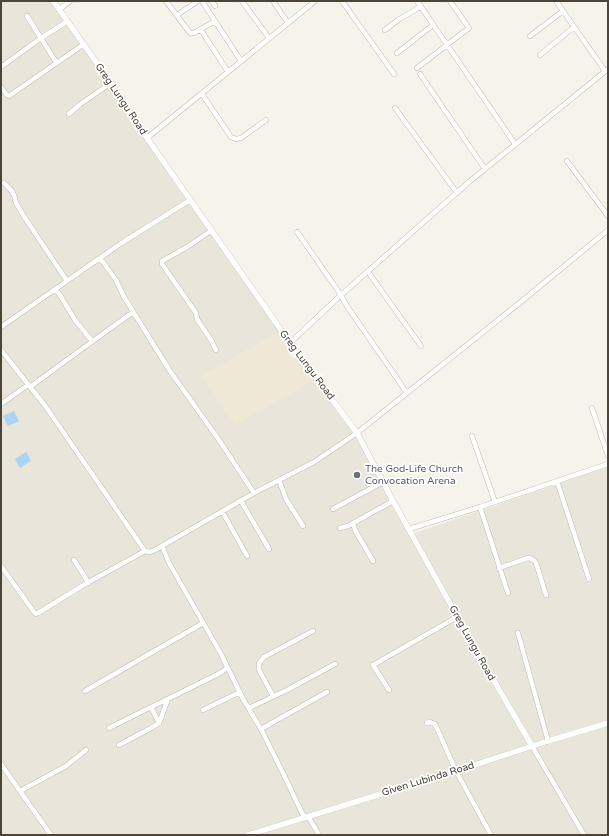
<svg xmlns="http://www.w3.org/2000/svg" width="609" height="836" font-family="'Varela Round',sans-serif">
<rect width="100%" height="100%" fill="#f6f3ec"/>
<!-- residential -->
<path fill="#eae5da" d="M1,1h49l27,38 68,101 46,65 91,126 -80,45 114,3 43,57 53,98 196,-67v368h-607z"/>
<!-- education -->
<path fill="#efe8d6" d="M282,331l8,16 -1,7 2,2 1,2 6,1 18,20 -81,46 -33,-49z"/>
<!-- water -->
<path fill="#a9d4f2" d="M14,411l5,10 -11,5 -5,-10z
M26,452l5,9 -11,7 -5,-9z"/>
<g fill="none" stroke-linecap="round" stroke-linejoin="round">
<!-- minor casing -->
<g stroke="#c2bbae" stroke-width="5.5">
<path id="minor" d="M166,1l24,32h4l21,-12
M202,1l39,60
M212,1l3,5
M242,1l27,37
M273,1l15,22
M342,1l52,73
M417,1l98,143
M556,1l49,70
M59,10l11,-9
M177,15l21,-14
M27,16l29,46
M201,30l27,42
M385,30l13,-10 22,-13
M530,36l33,-25
M397,53l36,-28
M540,55l34,-28
M1,67l40,-29 27,-17
M417,68l52,-40 -19,-27
M420,74l65,95
M1,87l6,8 2,1 75,-52
M202,94l29,43 5,2 5,-1 25,-18
M395,108l62,85
M69,114l10,-9 32,-22
M147,138l168,-137
M567,161l41,55
M4,183l7,7 3,5 2,8 9,15 42,63
M211,231l-24,16 -25,14v3l34,49 1,6 14,21 5,10
M297,232l44,63 4,8 6,9 56,81
M100,258l16,22 8,17 46,74 49,69 35,53
M368,272l53,74
M56,290l4,5 15,25 17,21
M1,327l119,-83 70,-44
M290,343l51,-48 128,-113 139,-113
M1,350l45,57 99,144
M30,387l34,-25 69,-50
M1,404l27,-19
M592,408l16,48
M472,436l23,66
M279,480l7,19 17,27
M557,481l32,98
M241,501l28,48
M480,507l28,86
M333,509l50,-27
M222,511l25,45
M353,523l2,7 18,31
M340,528l8,-2 45,-25
M409,529l71,-22 128,-43
M162,546l7,17 52,91 22,45 18,30 20,40 23,48
M74,560l11,17 3,6
M1,566l33,46 2,2 2,-1 49,-30 58,-32 5,1 5,-2 99,-57 60,-31 43,-29 165,-132 86,-71
M499,568l29,-10c4,0 6,2 8,5l10,32
M518,633l30,108
M389,690l-16,-25 84,-48
M85,691l118,-68
M273,696l-14,-26v-7l5,-6 49,-26
M151,707l8,16
M249,708l38,-18 48,-26
M203,710l37,-18
M427,723l3,-1 5,2 21,47 35,64
M109,728l34,-17 39,-19 38,-19 7,-5
M261,729l66,-37
M119,745l32,-17 8,-5 9,-24
M532,746l52,89
M1,764l50,71
M20,791l46,-25 20,-16
M308,816l11,19"/>
</g>
<!-- tertiary casing -->
<g stroke="#c2bbae" stroke-width="6">
<path id="tertiary" d="M53,1l58,82 36,55 143,205 67,90 36,68 79,142 60,103
M248,835l208,-64 92,-30 60,-18"/>
</g>
<!-- minor -->
<use href="#minor" stroke="#fff" stroke-width="4.5"/>
<!-- tertiary -->
<use href="#tertiary" stroke="#fff" stroke-width="5.5"/>
</g>
<!-- markers -->
<circle fill="#6b7280" stroke="#fff" stroke-width="1.5" cx="357" cy="475" r="4"/>
<g text-anchor="middle" dominant-baseline="central" stroke-width="3.5" stroke-linejoin="round" paint-order="stroke">
<!-- street labels -->
<g font-size="10" fill="#4b4439" stroke="#fff">
<text transform="translate(121 99) rotate(56)">Greg Lungu Road</text>
<text transform="translate(307 365) rotate(53)">Greg Lungu Road</text>
<text transform="translate(472 643) rotate(61)">Greg Lungu Road</text>
<text transform="translate(428 779) rotate(-17)">Given Lubinda Road</text>
</g>
<!-- worship labels -->
<g font-size="10" fill="#5b616d" stroke="#fff" text-anchor="start">
<text x="365" y="469">The God-Life Church<tspan x="365" dy="12">Convocation Arena</tspan></text>
</g>
</g>
<!-- border -->
<rect width="609" height="836" fill="none" stroke="#4b4439" stroke-width="4"/>
</svg>
